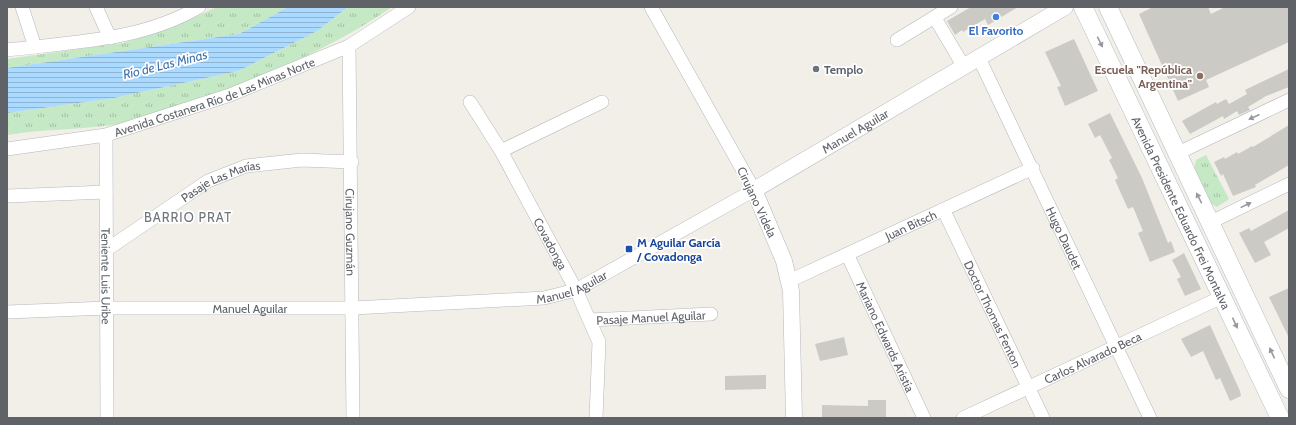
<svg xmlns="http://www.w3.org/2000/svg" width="1296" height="425" font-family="Cabin,sans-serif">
<defs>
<pattern id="park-tufts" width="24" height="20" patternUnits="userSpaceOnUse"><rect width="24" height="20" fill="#c5e8c5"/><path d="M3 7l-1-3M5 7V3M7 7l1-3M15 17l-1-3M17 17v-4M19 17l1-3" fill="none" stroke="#a3c0a4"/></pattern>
<pattern id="water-rules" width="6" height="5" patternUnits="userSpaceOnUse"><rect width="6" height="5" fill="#aadaff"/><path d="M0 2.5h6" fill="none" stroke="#8eb4d2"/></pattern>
</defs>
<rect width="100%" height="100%" fill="#f1efe8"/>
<!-- park -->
<path fill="url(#park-tufts)" d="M217,7h71l-49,27 -232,34v-9l116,-16 53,-17z
M348,7h44c-53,37 -113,62 -173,86 -34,13 -70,27 -107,32 -35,5 -70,4 -105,10v-22l107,-15 124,-27 79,-40z
M1206,155l23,44 -12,8 -7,-4 -16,-34 2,-9z"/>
<!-- water -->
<path fill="url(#water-rules)" d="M288,7h60l-31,24 -79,40 -124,27 -107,15v-45l232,-34z"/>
<!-- building -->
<path fill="#cccac5" d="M971,7h47l-30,18 -3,-6 -22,13 -1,-2 -7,5 -8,-14z
M1153,7h55l3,7 14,-7h64v35l-83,38 3,7 -31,14 -39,-87z
M1074,39l24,52 -33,15 -8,-19 4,-1 -16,-34z
M1289,69v18l-23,9 -18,11 2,3 -11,5 -2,-4 -13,8 -1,-3 -33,18 -8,-13 34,-19 1,2 9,-5 3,5 18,-10 -2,-4z
M1110,113l32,65 26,65 3,-2 4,11 -25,10 -12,-29 5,-2 -10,-24 -5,2 -13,-29 3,-2 -9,-18 3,-2 -12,-23 -5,3 -7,-14z
M1289,125v40l-34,20 1,2 -23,9 -10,-22 -2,2 -7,-14 10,-5 1,2 12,-7 1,2 14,-8 1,1z
M1289,210v18l-25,14 7,13 -16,8 -16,-30 10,-5 2,3z
M1184,253l17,36 -16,7 -8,-17 4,-2 -9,-17z
M1289,288v50l-20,-41z
M1210,325l30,66 1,5 -11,5 -10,-23 -4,2 -13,-29 -12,6 -10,-18z
M844,337l4,18 -28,6 -5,-17z
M766,375v14l-41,1v-14z
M868,400h18v18h-64v-13l46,1z"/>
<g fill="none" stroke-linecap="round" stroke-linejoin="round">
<!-- minor casing -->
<g stroke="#b5b8bc" stroke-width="14">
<g id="minor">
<path d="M22,7l13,40"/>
<path d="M96,7l14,31"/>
<path d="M935,18l29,49"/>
<path d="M897,40l54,-33"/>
<path id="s1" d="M349,46l4,372"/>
<path d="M7,50c65,-8 134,-9 192,-43"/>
<path id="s2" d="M979,58l171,360"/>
<path id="s3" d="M470,102l31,49 75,139 23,52 -3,76"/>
<path id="s4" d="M106,135l1,283"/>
<path id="s5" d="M7,149l99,-14 124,-40 119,-49 60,-39"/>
<path d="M501,151l101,-49"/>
<path d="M1176,154l113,-54"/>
<path d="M7,196l99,-4"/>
<path id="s6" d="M944,211l99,207"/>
<path d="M1211,222l78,-38"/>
<path id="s7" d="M106,250l102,-69 38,-15 56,-6 50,2"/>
<path id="s8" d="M848,256l76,162"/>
<path id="s9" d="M789,281l244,-113"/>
<path id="s10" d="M7,312l100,-4h246l191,-10 32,-8 178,-100 -103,-183"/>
<path id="s11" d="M590,320l121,-6"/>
<path id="s12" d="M963,418l259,-121"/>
</g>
</g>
<!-- tertiary casing -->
<g stroke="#b5b8bc" stroke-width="17">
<g id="tertiary">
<path id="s13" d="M794,418l-3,-127 -7,-30 -30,-71 311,-183"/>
</g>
</g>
<!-- secondary casing -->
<g stroke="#b6babf" stroke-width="19">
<g id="secondary">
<path id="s14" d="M1083,7l197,411"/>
<path d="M1108,7l181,382"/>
</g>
</g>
<!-- minor -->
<use href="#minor" stroke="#fff" stroke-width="13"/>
<!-- tertiary -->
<use href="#tertiary" stroke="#fff" stroke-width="16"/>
<!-- secondary -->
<use href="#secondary" stroke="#fff" stroke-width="18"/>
</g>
<!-- one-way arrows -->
<defs><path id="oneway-solid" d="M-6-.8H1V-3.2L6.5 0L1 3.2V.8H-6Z"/></defs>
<g fill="#979a9d">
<use href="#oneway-solid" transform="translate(1100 42) rotate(64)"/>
<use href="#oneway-solid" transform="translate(1254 117) rotate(155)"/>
<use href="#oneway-solid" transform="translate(1199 198) rotate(-117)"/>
<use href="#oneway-solid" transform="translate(1246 205) rotate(-26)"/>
<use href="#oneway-solid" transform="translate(1235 323) rotate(65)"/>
<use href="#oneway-solid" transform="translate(1272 353) rotate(-115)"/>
</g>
<!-- markers -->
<circle fill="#3f7fe0" stroke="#fff" stroke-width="1.5" cx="996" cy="17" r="4"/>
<circle fill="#6b7280" stroke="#fff" stroke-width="1.5" cx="816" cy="69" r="4"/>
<circle fill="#8d6e63" stroke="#fff" stroke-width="1.5" cx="1200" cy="76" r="4"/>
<rect fill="#1a4fb4" stroke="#fff" stroke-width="1.5" x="625" y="245" width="8" height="8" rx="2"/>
<g text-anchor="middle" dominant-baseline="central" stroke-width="3.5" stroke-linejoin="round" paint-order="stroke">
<!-- shop labels -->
<g font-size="12" font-weight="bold" fill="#366cbe" stroke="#fff">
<text x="996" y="30">El Favorito</text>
</g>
<!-- worship labels -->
<g font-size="12" font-weight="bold" fill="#5b616d" stroke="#fff" text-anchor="start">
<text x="824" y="69">Templo</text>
</g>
<!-- education labels -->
<g font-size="12" font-weight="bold" fill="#785e54" stroke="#fff" text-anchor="end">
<text x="1192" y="69">Escuela "República<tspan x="1192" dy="14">Argentina"</tspan></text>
</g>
<!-- street labels -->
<g font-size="12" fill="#5f6368" stroke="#fff">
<text stroke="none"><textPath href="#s5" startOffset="215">Avenida Costanera Río de Las Minas Norte</textPath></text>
<text stroke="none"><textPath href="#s13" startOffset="352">Manuel Aguilar</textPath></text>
<text stroke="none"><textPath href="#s7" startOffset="135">Pasaje Las Marías</textPath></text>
<text transform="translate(757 202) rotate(65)">Cirujano Videla</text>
<text stroke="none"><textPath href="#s14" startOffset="228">Avenida Presidente Eduardo Frei Montalva</textPath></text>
<text stroke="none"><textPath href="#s9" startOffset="134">Juan Bitsch</textPath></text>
<text stroke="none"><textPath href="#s1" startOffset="186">Cirujano Guzmán</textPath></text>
<text stroke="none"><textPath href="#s2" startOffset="199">Hugo Daudet</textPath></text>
<text stroke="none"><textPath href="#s3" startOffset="163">Covadonga</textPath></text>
<text stroke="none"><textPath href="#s4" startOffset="141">Teniente Luis Uribe</textPath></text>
<text stroke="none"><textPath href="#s10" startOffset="567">Manuel Aguilar</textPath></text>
<text stroke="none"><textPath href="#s10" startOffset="243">Manuel Aguilar</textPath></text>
<text stroke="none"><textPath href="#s6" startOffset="114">Doctor Thomas Fenton</textPath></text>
<text stroke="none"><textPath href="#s11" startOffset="61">Pasaje Manuel Aguilar</textPath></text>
<text stroke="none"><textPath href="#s8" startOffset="89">Mariano Edwards Aristía</textPath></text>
<text stroke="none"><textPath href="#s12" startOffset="143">Carlos Alvarado Beca</textPath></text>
</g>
<!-- transit labels -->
<g font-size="12" font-weight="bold" fill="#164399" stroke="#fff" text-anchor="start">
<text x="637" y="242">M Aguilar García<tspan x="637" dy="14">/ Covadonga</tspan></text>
</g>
<!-- water labels -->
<g font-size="13" font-style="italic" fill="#4174aa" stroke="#fff">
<text transform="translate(165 64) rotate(-14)">Río de Las Minas</text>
</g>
<!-- neighbourhood labels -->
<g font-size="13" letter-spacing="1" fill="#70757a" stroke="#fff">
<text x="188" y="217">BARRIO PRAT</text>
</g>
</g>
<!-- border -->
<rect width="1296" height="425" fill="none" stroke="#5f6368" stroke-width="16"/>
</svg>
